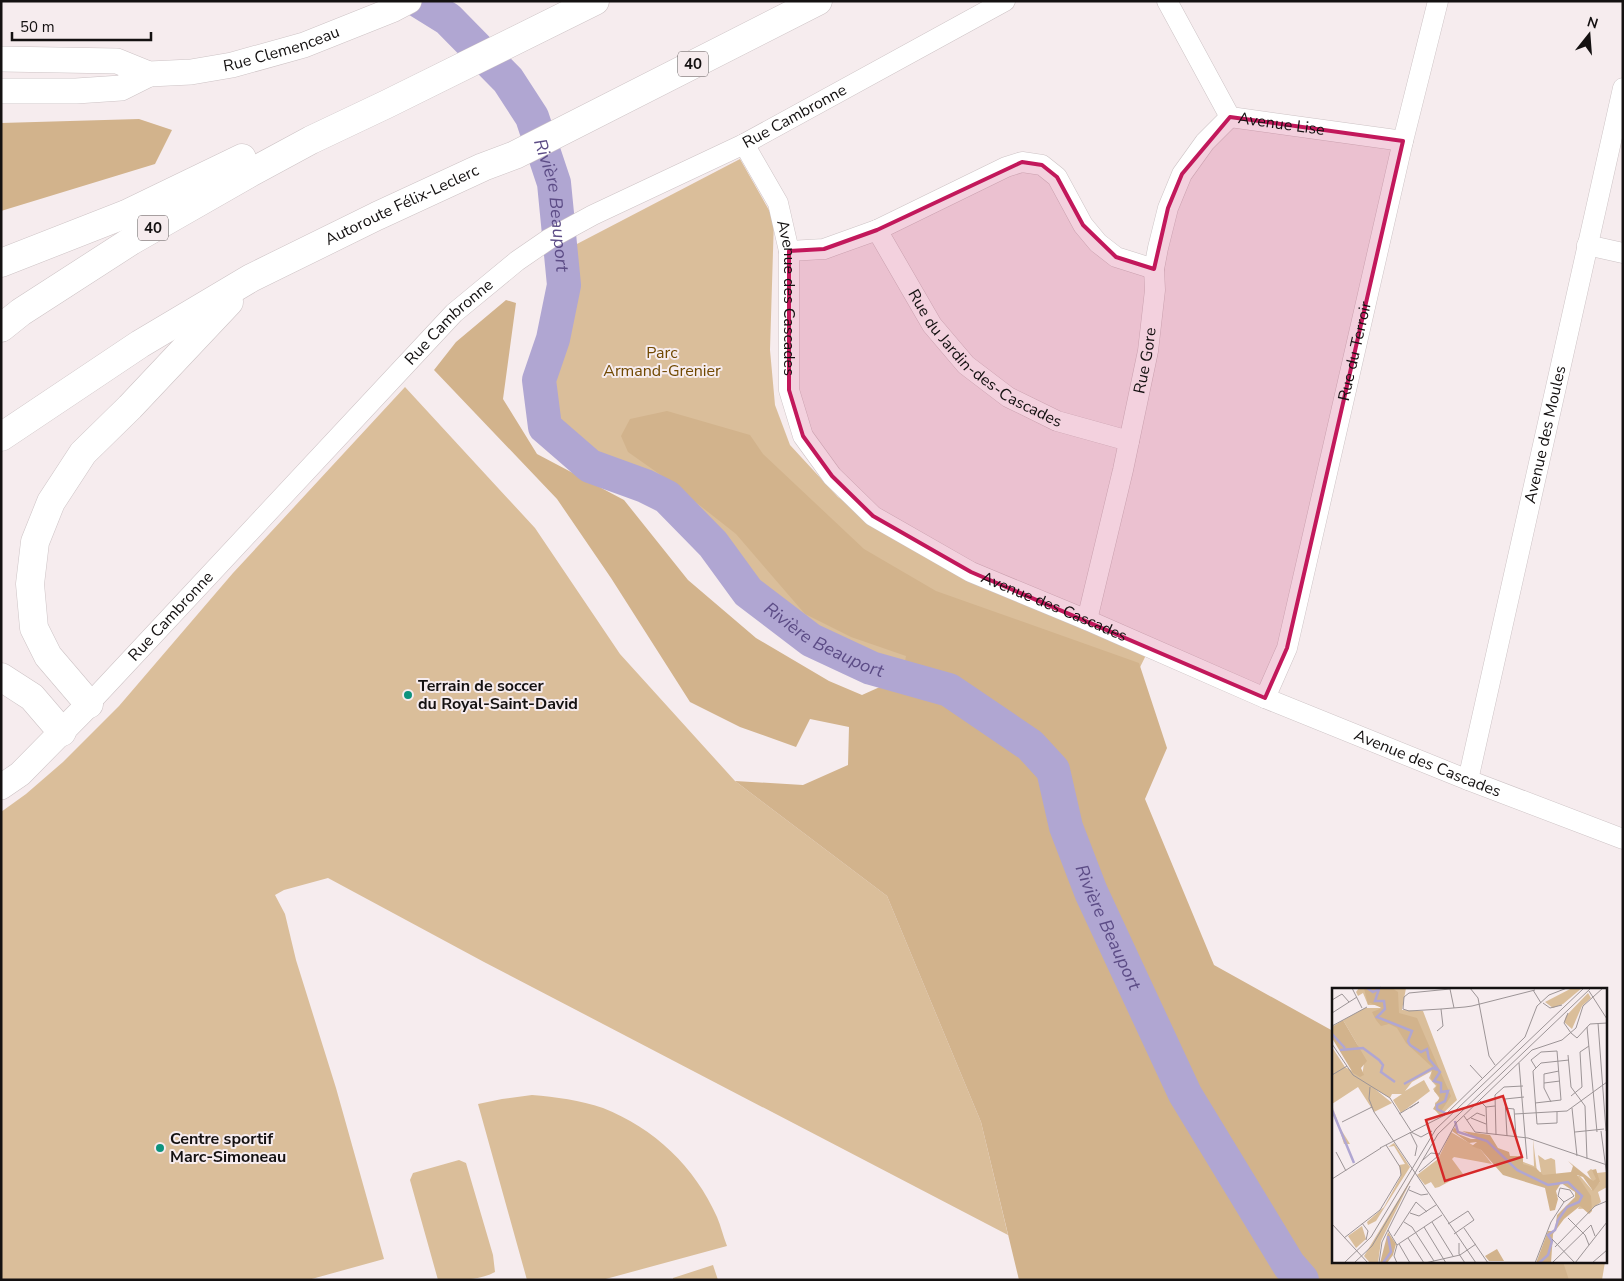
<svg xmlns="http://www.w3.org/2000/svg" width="1624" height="1281" font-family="'Nunito Sans',sans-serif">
<rect width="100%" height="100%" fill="#f6ecee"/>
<!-- green -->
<path fill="#dabe9a" d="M740,159l34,60 -4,131 5,55 15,40 48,52 62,42 249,110 -36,73 -200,-51 -61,-20 -43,-20 -34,-30 -39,-44 -18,-27 -43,-42 -37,-21 -26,-7 -33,-16 -16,-15 -12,-22 -1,-47 19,-64 6,-51z
M405,387l130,141 85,126 115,127 152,115 94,226 27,113 -524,-273 -156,-84 -44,12 -9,5 10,19 11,46 40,128 48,171 -76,21h-307v-468l25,-18 37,-32 56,-56 114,-133z
M532,1095c24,2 48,5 71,13 51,20 92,59 114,109 4,9 6,19 10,29l-125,34h-75l-49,-176 24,-5z
M459,1160l7,3 27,92 2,17c-16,9 -38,8 -57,8l-28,-100 3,-7z
M1377,1262h228l-3,18h-228z
M713,1265l5,15h-45v-2z"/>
<!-- forest -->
<path fill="#d2b38c" d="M139,119l33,11 -17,34 -154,47v-88z
M506,300l10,3 -13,96 34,55 87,46 64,80 68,58 73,43 33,14 40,-18 4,-21 -55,-19 -46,-23 -69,-80 -71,-56 -37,-26 -7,-16 9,-17 37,-8 83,24 13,19 101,95 72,42 203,72 28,85 -22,51 69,166 119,66v231h230l6,18h-550l-38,-158 -94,-226 -152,-115 68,4 45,-20 1,-38 -39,-8 -14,28 -56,-20 -50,-25 -79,-124 -54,-79 -123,-129 22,-28z"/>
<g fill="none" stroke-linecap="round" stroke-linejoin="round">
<!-- river -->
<path stroke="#b0a6d2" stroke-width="34" id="s1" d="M419,1l29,18 60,61 24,37 22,66 10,102 -11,54 -14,41 6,47 45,39 55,20 22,11 46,47 35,48 63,48 60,28 78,22 81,55 23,25 13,57 25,65 94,202 104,171 13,15"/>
<!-- minor casing -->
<g stroke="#cdc3c5" stroke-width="21">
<g id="minor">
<path id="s2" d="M1167,1l63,116 173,24"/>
<path id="s3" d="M744,144l34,59 11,48v139l14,46 29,40 41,40 98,56 116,48 178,78 203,82 155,59"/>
<path id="s4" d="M877,230l55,95 34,40 42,32 49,24 72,20"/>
<path d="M1587,245l36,8"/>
<path d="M789,251l35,-2 53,-19 129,-63 16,-5 20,3 15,12 26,48 15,18 18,14 38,12"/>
<path id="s5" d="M1087,620l36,-150 25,-119 7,-61 -1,-21 4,-21 10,-40 14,-34 23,-32 25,-25"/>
<path id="s6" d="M1265,698l22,-50 116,-507 35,-140"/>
<path id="s7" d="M89,704l365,-391 63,-52 32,-22 44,-24 151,-71 261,-143"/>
<path id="s8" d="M1468,780l155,-692"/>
</g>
</g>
<!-- tertiary casing -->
<g stroke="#cdc3c5" stroke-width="26">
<g id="tertiary">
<path id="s9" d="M1,59l116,2 32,13 42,-2 41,-7 72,-20 88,-35 17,-9"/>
<path d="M1,91h75l45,-3 28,-14"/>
<path d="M1,787l19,-13 69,-70"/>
</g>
</g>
<!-- motorway casing -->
<g stroke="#cdc3c5" stroke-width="29">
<g id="motorway">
<path d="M1,263l125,-49 116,-56"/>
<path d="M1,328l20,-16 110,-71 119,-68 61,-33 76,-36 208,-103"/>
<path id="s10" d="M1,437l139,-93 111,-66 126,-62 106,-49 32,-12 303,-154"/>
<path d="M1,677l31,20 30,35"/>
<path d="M89,704l-41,-48 -14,-28 -4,-44 5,-42 16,-40 32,-49 47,-46 99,-105"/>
</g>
</g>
<!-- minor -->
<use href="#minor" stroke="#fff" stroke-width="20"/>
<!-- tertiary -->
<use href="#tertiary" stroke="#fff" stroke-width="25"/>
<!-- motorway -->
<use href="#motorway" stroke="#fff" stroke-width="28"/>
</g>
<!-- marked area -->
<path fill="#c2185b" fill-opacity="0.2" stroke="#c2185b" stroke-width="4" stroke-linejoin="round" d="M1230,117l173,24 -116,507 -22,50 -294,-126 -98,-56 -41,-40 -29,-40 -14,-46v-139l35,-2 53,-19 145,-68 20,3 15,12 26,48 33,32 38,12 14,-61 14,-34z"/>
<!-- markers -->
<g fill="#0d937d" stroke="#f6ecee" stroke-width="2">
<circle cx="408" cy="695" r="5"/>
<circle cx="160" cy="1148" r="5"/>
</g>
<g text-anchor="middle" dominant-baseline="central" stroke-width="4" stroke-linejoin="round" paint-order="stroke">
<!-- shield labels -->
<g fill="#f6ecee" stroke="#585353" stroke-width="1">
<rect x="678" y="51.5" width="30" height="25" rx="4"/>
<rect x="138" y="215.5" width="30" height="25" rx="4"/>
</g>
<g font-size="15" font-weight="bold" fill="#141111">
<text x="693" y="64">40</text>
<text x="153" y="228">40</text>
</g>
<!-- street labels -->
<g font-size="16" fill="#141111" stroke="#f6ecee">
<text stroke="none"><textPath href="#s9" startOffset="286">Rue Clemenceau</textPath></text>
<text stroke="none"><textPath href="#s7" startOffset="930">Rue Cambronne</textPath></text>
<text stroke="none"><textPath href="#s2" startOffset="184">Avenue Lise</textPath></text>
<text stroke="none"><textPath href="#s10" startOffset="464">Autoroute Félix-Leclerc</textPath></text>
<text stroke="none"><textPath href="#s3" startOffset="164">Avenue des Cascades</textPath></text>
<text stroke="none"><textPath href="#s7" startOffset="525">Rue Cambronne</textPath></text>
<text stroke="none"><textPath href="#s6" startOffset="359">Rue du Terroir</textPath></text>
<text stroke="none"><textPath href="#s4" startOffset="172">Rue du Jardin-des-Cascades</textPath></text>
<text stroke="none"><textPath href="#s5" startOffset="266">Rue Gore</textPath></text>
<text stroke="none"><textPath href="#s8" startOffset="354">Avenue des Moules</textPath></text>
<text stroke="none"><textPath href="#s3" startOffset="614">Avenue des Cascades</textPath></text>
<text stroke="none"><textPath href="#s7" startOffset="120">Rue Cambronne</textPath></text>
<text stroke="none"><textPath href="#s3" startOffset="1019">Avenue des Cascades</textPath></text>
</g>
<!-- park labels -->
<g font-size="16" fill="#704800" stroke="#f6ecee">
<text x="662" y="353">Parc<tspan x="662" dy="18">Armand-Grenier</tspan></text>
</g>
<!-- poi labels -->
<g font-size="16" font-weight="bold" fill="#141111" stroke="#f6ecee" text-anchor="start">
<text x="418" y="686">Terrain de soccer<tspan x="418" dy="18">du Royal-Saint-David</tspan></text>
<text x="170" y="1139">Centre sportif<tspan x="170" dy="18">Marc-Simoneau</tspan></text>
</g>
<!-- water labels -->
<g font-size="18" font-style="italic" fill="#5c4c86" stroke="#f6ecee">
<text stroke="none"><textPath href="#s1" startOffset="255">Rivière Beauport</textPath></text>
<text stroke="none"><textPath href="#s1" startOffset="840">Rivière Beauport</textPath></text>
<text stroke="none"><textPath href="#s1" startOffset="1275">Rivière Beauport</textPath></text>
</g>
</g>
<!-- overview -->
<g transform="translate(1332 988)">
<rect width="275" height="275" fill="#f6ecee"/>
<path d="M27,0h47l-4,22 21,1 34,89 -17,16 -5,-6v-7l5,-4 -7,-10 3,-3 -7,-8 3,-7 -20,11 -7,9 19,-11 6,11 -29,22 -8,-13 9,-6h-10l-2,4 -15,-9 17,14 -18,9 -16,-25 -26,17v-57l13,20 17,9 2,-13 -7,-19 -14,-24 22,-12h16l-3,-3h-10l-5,-12 -5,3 -2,-4zM240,0h10l-19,16 -10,4 -8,-6zM256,5l3,5 -9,8 -10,23 -8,-7 2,-6zM0,117l8,23 10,16h-6zM119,144l30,18 11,14 -38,-7 -2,2 11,15 -24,13 -4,1 -4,-6 -6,3 -8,-10 21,-16zM201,151l4,33h4l-3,-17 7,5 6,-2 4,2 1,14 24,2 12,14 8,-8 -8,-1 -5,-9 4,-3 6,4 9,-1 1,15 -9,5 3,10 -8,6 -15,1 5,-11 -17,-17 -14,4 -43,-29h12v5l13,5zM62,155l16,24 -34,54 -8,4 -1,-3 17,-15 17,-31 -2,-11 6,-1 -11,-18 -6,1zM82,186l-33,67 -3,22h-8l-6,-7zM30,238l4,13 -10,9 -8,-12z" fill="#dabe9a"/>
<path d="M32,0h28l6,4 1,21 18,5 34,78 -11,17 -7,-4 7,-12 -6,-6 3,-6 -6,-6 1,-12 -26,-24 -9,-15 -8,-4 -8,2 -5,-6 -4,-8 10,-4 -12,-5 -2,2zM11,32l24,41 -6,7 3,7 -4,2 -7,-4 -21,-35v-11zM123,139l3,7 13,5h8l-17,-8 28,4 8,13 11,4 1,4 13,2v6l13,4 7,7 28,-3 2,-6 -5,-5 25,20 3,-2 -4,-9 4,-1 4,13 -7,9 -10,-14 -6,-2 14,21 1,15 -3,3 -9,-8 -16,13 -11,15 -2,29h-15l12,-32h7l2,-16 18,-18v-5l-14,-9 -5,8 2,8 -3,11 -5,1 -5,-23 -42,-13 -22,-25 -9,-4 5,-4 -8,1 -17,-12zM56,244l8,12 -3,11 -6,8h-7zM165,261l7,12h-15l-4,-5z" fill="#d2b38c"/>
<path fill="none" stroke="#b0a6d2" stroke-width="2.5" d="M35,0l6,4 6,-3 -4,12h9l1,8 -8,8 35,14 -4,10 2,4 11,7 6,-3 2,10 11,13 -6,9 7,2v9l7,-1 -3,10 -8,4v4l10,5M0,46l13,14M8,62l23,-2 16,12 4,5 -2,7 14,10M72,96l29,-16 4,2M0,122l22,53M123,133l3,11 29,9 30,29 31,15 20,-3 14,14 -3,6 -12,5 -9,13 -3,10 -7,5 4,6 -4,14 -9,8M51,275l8,-11 -3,-16"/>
<path fill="none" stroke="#9c9496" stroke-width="1" d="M20,0l10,20M138,0l8,10 11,58 6,9M201,2l8,13M257,3l18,28M0,12l10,-6 7,8M211,15l7,5 12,-3M122,20l-4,-19 -41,4 -5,4 -1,12 6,2 32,-2 24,-2 7,-1 63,-16M0,25l25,-16M236,25l-4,10 7,10M266,35l8,108M0,38l35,-19M255,39l10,105M105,43l6,-5 -2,-17M239,45l6,5 13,-14 17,-1M0,56l21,31 37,23 21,33M236,67l3,32 14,19 2,53M187,75l8,96M138,77l12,13M0,87l15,-9M212,95l16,-2M38,99l-1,12 5,13 102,151M239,108l11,-9 -2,-35 9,-6M147,112l7,7 9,-1M219,114l-7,-14v-14l15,-3M203,115l26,-3 -4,-49 -16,1 -10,8 5,8M154,119l1,26M173,120l9,1 2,27M240,120l5,48M225,124v11l-20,1 -4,-53 8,-8 28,-3M67,126l20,-12 -9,6M183,126l52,-3 40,-29M132,128l11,16 53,6 79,27M139,130l15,6M135,132l10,-7 8,3M10,134l30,-15M269,143l6,46M78,144l7,14 -2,10M79,144l10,5 11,-6M243,144l29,-3M164,147l-1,-40 9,-8 19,-1M175,148l-2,-37 19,-2M48,160l65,-33 80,-78 12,-31 12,-11 18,-7M4,164l10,19M91,172l8,-7 9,1M87,184l19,-16 18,-33 76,-73 30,-10 14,-12 7,-22 20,-18M0,191l49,-31M77,202l12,5 7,-1M78,225l9,3 17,-11M236,230l17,17 4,10M72,234l8,5 22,34M100,234l21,34M30,235l6,8 -2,9M0,236l36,39M116,236l20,-13 6,9 -20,14M92,239l22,36M132,240l24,35M56,242l9,15 -3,11 3,7M62,248l22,-34 11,10M12,250l36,-28 21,-35 -1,-8 -14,-22M76,250l16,25M220,251l23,24M127,255v11l6,9M67,256l11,19M65,257l45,-30M223,259l40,-41 12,-5M12,275l27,-26 65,-108 148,-141M22,275l18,-17 66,-112 153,-146M47,275l3,-21 28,-56M93,275l35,-8 16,-11M203,275l16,-41 13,-20 10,-6 -4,-6 -10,-2 -2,8 6,6M220,275l39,-38 4,11M243,275l32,-41M260,275l15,-13"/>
<path fill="#d62828" fill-opacity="0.15" stroke="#d62828" stroke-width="2.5" d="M171,108l19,61 -77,24 -19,-61z"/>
<rect width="275" height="275" fill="none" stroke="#141111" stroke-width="2.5"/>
</g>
<!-- border -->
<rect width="1624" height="1281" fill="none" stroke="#141111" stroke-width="5"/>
<!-- north arrow -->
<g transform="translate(1589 35) rotate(17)" stroke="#f6ecee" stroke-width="4" paint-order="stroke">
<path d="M0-4L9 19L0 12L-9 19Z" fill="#141111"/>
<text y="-8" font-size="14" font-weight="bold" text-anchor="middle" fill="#141111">N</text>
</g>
<!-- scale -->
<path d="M12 32v8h139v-8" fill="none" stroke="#141111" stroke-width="2.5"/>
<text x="20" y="32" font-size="15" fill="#141111" stroke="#f6ecee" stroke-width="4" paint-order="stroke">50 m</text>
</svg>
